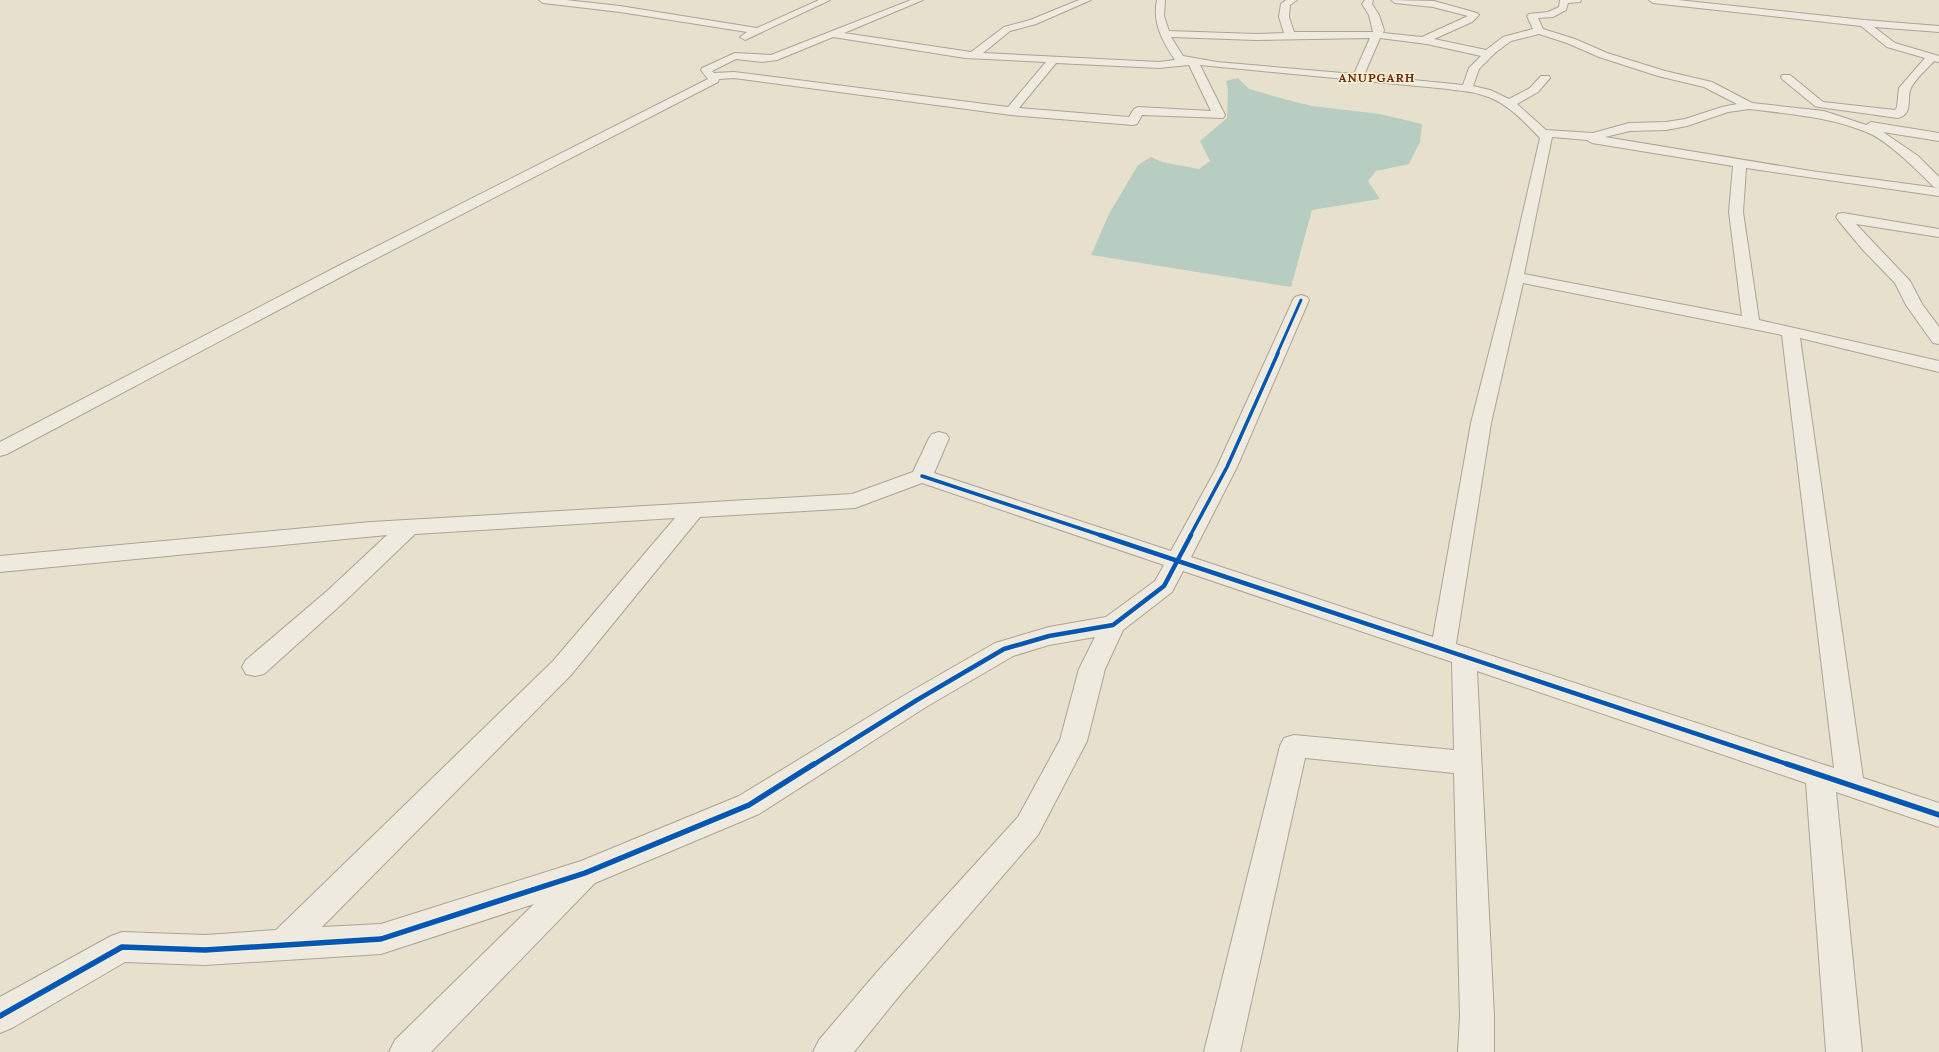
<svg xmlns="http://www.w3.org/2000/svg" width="1939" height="1052" font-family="Lora,serif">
<rect width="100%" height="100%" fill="#e7e0cc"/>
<!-- water -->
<path fill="#b8cdc1" d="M1238,78l11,11 35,10 28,7 68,8 42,10 -2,18 -11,22 -33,7 -8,10 12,18 -68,11 -21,77 -200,-32 18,-41 29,-49 13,-8 11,5 37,7 11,-8 -10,-20 27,-23 1,-28 -2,-9z"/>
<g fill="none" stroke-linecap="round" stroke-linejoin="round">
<!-- minor casing -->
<g stroke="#aca495" stroke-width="2">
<path id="minor" d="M539,0h27l54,6 137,22 62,-28h11l-85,40 -5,-3 7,-5 -127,-20 -77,-9z
M911,0h12l-79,33 127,19 33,-25 26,-7 49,-20h12l-55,24 -26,7 -27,22 176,9 16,-2c-12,-18 -23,-37 -18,-60h8l-1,16 5,15 87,3 28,-1 -5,-16 2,-13 5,-4h11l-7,5 -1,12 5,15h79l-4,-17 -7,-11 3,-4h8l-1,4 7,11 5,15 -1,3 39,4 46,-21 -35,-9 -38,-4 -4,-3 43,1 43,12 2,2 -7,7 -38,17 52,11 17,-13 30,-8 -6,-13 2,-2 19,-2 11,-5 1,-7h21l-1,2 -12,1 -2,7 -13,7 -15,1 5,11 32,10 32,14 58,18 47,11 40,21 72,8 42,14 5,-3 68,11v8l-56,-9 35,24 21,21v19l-193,-28 -3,44 16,108 180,41v11l-139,-34 63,440 76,25v24l-103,-35 26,260h-36l-20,-269 -329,-112 17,345v36h-36l2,-36 -6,-243 -149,-15 -65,294h-36l76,-306 4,-8 10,-3 160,15 -2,-88 -269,-91 -11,21 -49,38 -18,39 -18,72 -49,94 -138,160 -46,57h-41l6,-12 57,-67 142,-156 42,-77 19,-71 16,-32 -46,8 -36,11 -87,51 -167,107 -164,69 -164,169h-42l6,-12 139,-136 -153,50 -176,11 -80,-3 -113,66 -12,5v-36l111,-61 11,-4 83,3 71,-5 277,-269 122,-143 -260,16 -72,69 -79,71 -9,2 -9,-2 -4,-7 4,-7 81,-69 60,-56 -387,37v-16l371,-34 481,-28 61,-22 16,-34 3,-4 7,-2 7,2 3,4 -15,35 237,78 46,-84 76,-167 2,-3 6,-2 6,2 2,3 -72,167 -46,90 242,80 38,-214 35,-137 34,-148c-17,-17 -34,-37 -58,-43 -11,-4 -23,-4 -34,-6l-248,-24 25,50 -2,3 -81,-3 -5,9 -4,1 -122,-10 -277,-37 -15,1 -1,3 -364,188 -347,184 -7,2v-14l342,-178 366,-185 -7,-9 1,-2 33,-15 36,2zM1539,34l28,9 32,14 59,19 46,11 33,17 -15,3 -37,12 -19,3 -37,1 -36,10 -47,-3 -29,-26 21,-12 12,-14 -1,-2h-8l-11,12 -21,11 -19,-9 -17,-4 6,-17 17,-17 15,-11zM833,37l132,21 81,4 -38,45 -274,-35 -20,1 -2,-2 24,-12 26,3 15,-2zM1171,37l85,3 114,-2 -16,36 -137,-12 -34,-6zM1380,38l47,6 54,12 -12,12 -6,17 -99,-10zM1056,63l103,5 30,-3 22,46 -73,-4 -4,2 -5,8 -110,-9zM1749,109c41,5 84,8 122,25 20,10 47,37 63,53l4,1 -127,-17 -206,-34 25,-6 36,-1 21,-4 41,-14zM1552,137l35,3 5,3 141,23 -4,46 13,104 -218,-42zM1523,283l259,52 52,433 -378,-124 35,-221zM922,483l242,82 -9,16 -49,36 -57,10 -54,16 -87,50 -169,103 -158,65 -200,63 -59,3 249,-252 129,-158 155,-9z
M1649,0h29l186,20 75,6v6l-65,-5 21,16 44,13v6l-5,-1c-7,8 -18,17 -23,27 -5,10 3,26 -13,30l-79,-11 -4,-1 -33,-27 -1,-2 1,-2h8l33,27 72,8 2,-3 2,-19 26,-30 -38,-11 -26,-21 -208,-23z
M1843,213l96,16v8l-83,-13 54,57 12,23 17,23v17l-6,-1 -27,-38 -11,-22 -32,-33 -25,-30 -2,-3 2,-3z"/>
</g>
<!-- minor -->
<use href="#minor" fill="#eeeadf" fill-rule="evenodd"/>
<!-- cycleway-far3 casing -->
<g stroke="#f9efd1" stroke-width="5">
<path id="cycleway-far3" d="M1277,354l24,-54"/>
</g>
<!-- cycleway-far2 casing -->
<g stroke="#f9efd1" stroke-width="6">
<path id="cycleway-far2" d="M922,476l181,60
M1190,536l37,-69 51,-114"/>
</g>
<!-- cycleway-far1 casing -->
<g stroke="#f9efd1" stroke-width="7">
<path id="cycleway-far1" d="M1100,535l690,230
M813,765l104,-65 87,-51 45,-13 64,-11 51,-39 27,-51"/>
</g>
<!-- cycleway casing -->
<g stroke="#f9efd1" stroke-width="8">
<path id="cycleway" d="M1787,764l152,51
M0,1016l122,-69 83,3 176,-11 204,-66 164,-68 65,-41"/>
</g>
<!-- cycleway-far3 -->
<use href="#cycleway-far3" stroke="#0057b8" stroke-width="3"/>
<!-- cycleway-far2 -->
<use href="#cycleway-far2" stroke="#0057b8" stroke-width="3.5"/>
<!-- cycleway-far1 -->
<use href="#cycleway-far1" stroke="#0057b8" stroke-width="4.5"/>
<!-- cycleway -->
<use href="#cycleway" stroke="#0057b8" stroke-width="5.5"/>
</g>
<g text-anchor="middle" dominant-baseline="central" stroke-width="3" stroke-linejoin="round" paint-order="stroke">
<!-- far-district labels -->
<g font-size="12" font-weight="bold" letter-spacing="1" fill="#6e2b16" stroke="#f9efd1">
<text x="1377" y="77">ANUPGARH</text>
</g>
</g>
</svg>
